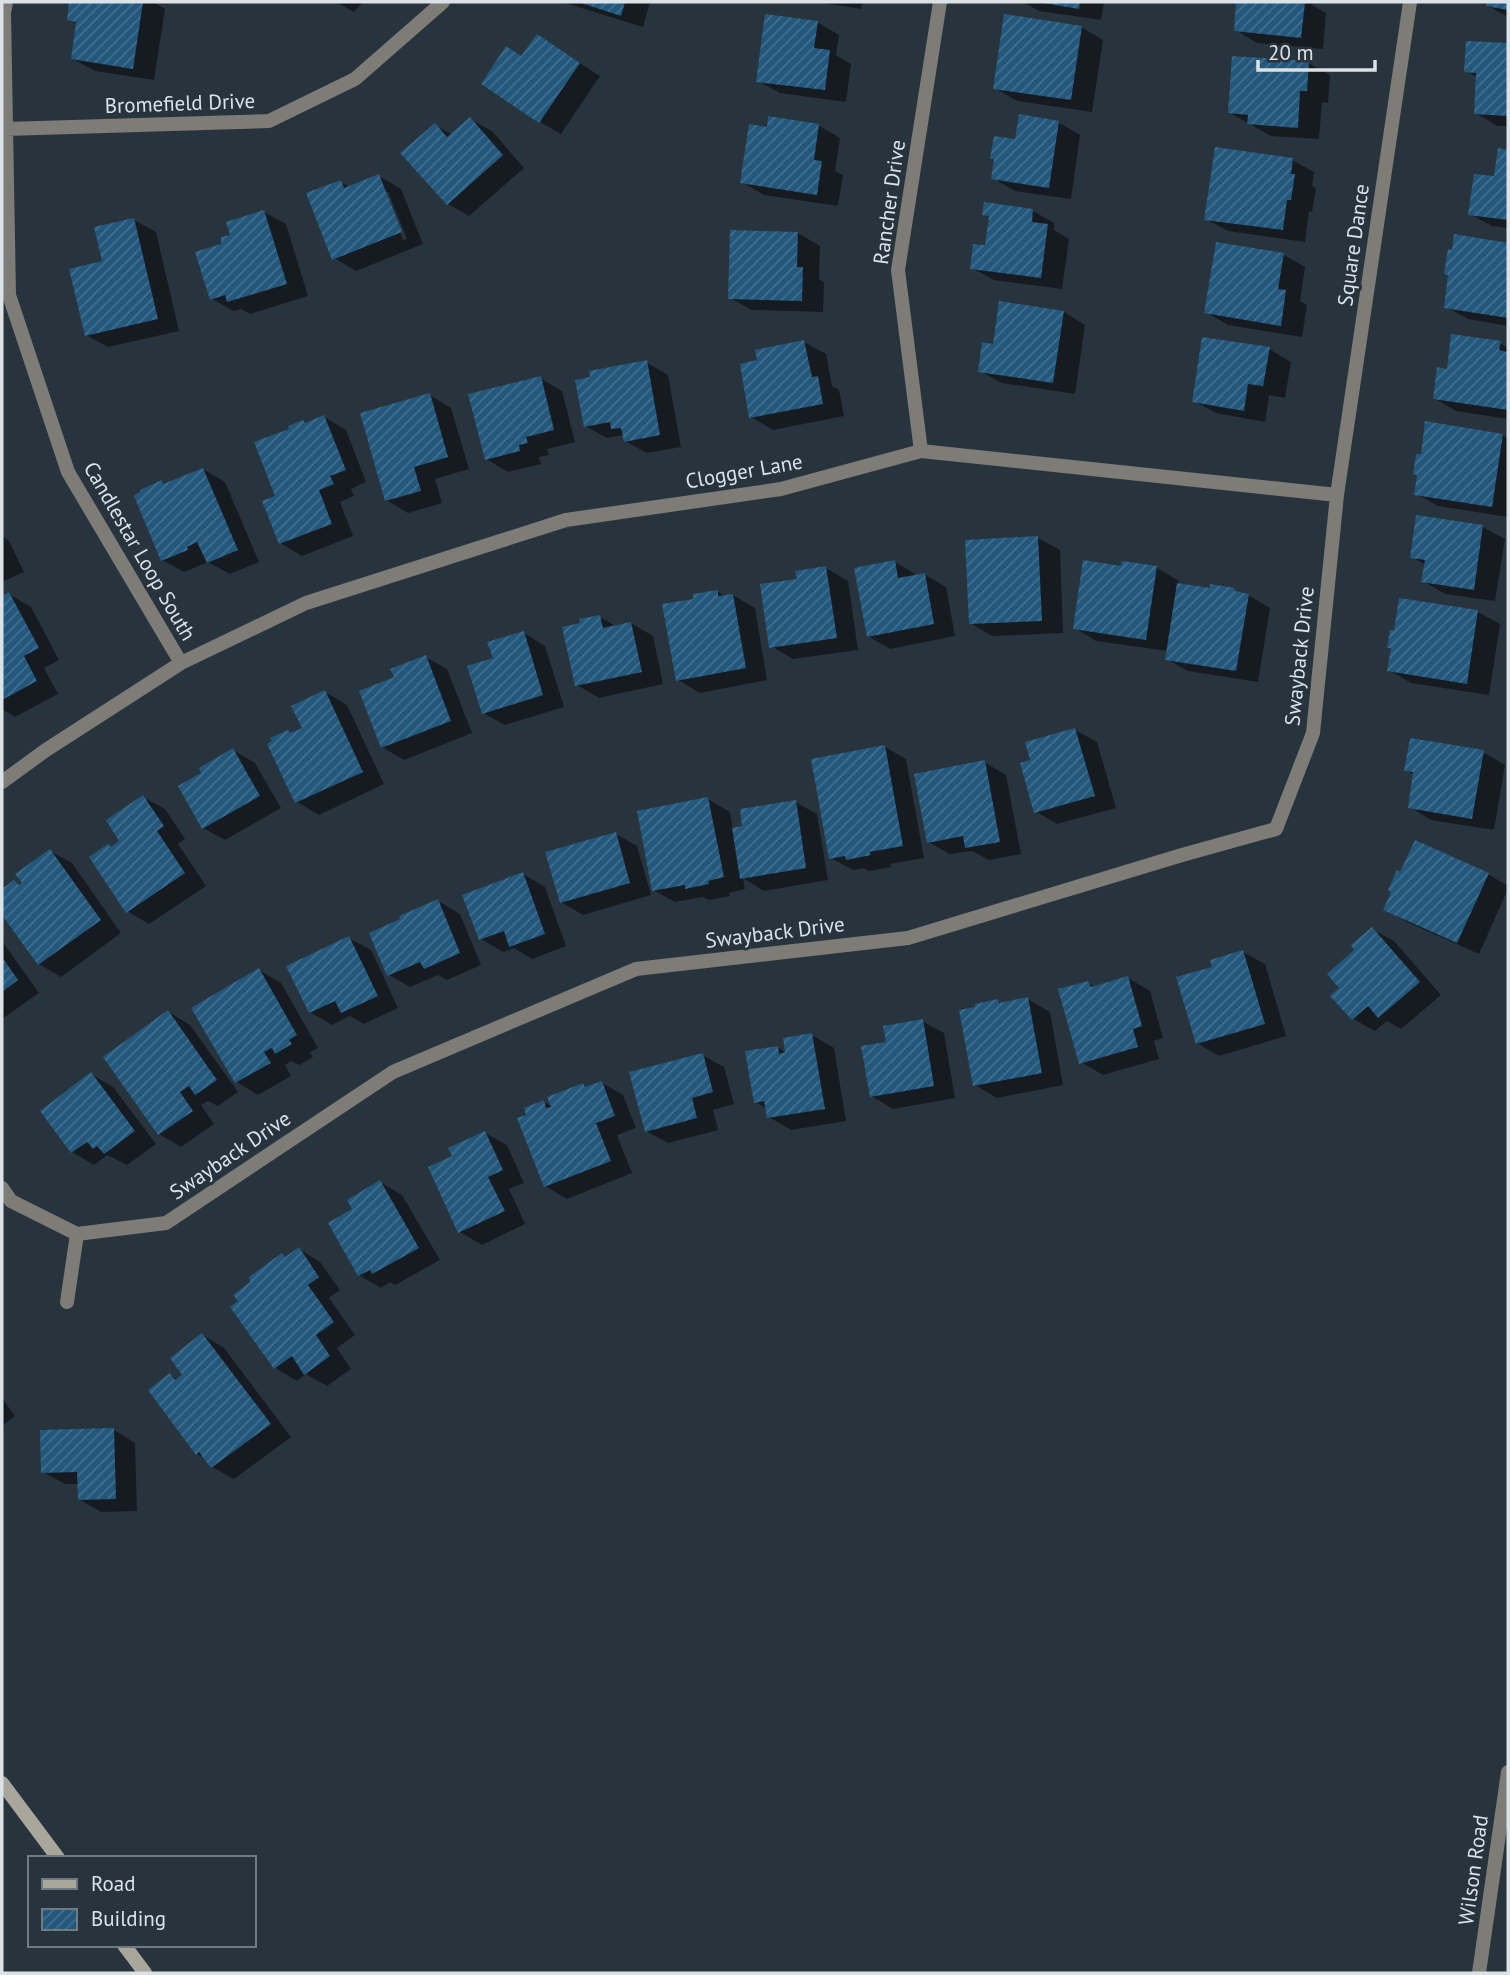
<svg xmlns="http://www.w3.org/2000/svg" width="1510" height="1975" font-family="'PT Sans',sans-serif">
<defs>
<pattern id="building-hatch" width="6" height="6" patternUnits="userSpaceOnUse" patternTransform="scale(1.75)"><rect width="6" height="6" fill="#23577b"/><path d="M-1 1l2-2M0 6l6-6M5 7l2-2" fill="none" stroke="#426f8e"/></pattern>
</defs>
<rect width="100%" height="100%" fill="#28343d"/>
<!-- shadow -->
<path fill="#0007" fill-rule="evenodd" d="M71,2h82l12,7 -11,71 -59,-9 -22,-12 5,-34 -10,-6z
M336,2h27l-9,10z
M562,2h88l-7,25z
M819,2h43l-1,7z
M1023,2h81l-3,18 -62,-9z
M1238,2h75l-1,3 14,8 -3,36 -66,-6 -22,-13z
M1489,2h19v15l-20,-11z
M817,22l22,13 -3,20 15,9 -5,38 -66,-9 -22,-12z
M1081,27l22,13 -11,72 -75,-11 -22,-13z
M537,36l63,40 -39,58 -21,-12 -18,-65z
M1467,43l41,2v81h-11l-21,-13 2,-35 -12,-7z
M1308,63l22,12 -2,28 -6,-1 -3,37 -48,-3 -41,-23z
M470,119l22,12 32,37 -55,48 -21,-12 -13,-79 16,9z
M1058,122l22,13 -9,64 -56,-8 -22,-13 3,-18 -4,-2z
M818,125l22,13 -5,33 8,4 -5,31 -74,-11 -22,-13 26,-53z
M1499,150l9,1v77l-16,-2 -22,-12 26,-36z
M1292,160l22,12 -2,14 4,2 -4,24 -3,-1 -4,31 -77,-11 -22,-12z
M379,176l22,13 22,55 -67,27 -22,-13 6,-76 10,5zM384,192h4l19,47 -4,1z
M1033,211l21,12v7l15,9 -7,50 -68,-9 -22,-12 14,-21 4,-29 -6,-4z
M264,212l22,12 22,72 -58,18 -9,-5 -7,2 -22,-12 11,-53 9,-10z
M134,220l22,12 23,99 -71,16 -22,-12 18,-73z
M732,231l66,2 22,13 -1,33 5,3 -1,30 -71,-2 -22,-12z
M1456,236l52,9v81l-40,-7 -22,-12z
M1284,255l21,12 -5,34 7,4 -5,32 -74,-12 -22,-13z
M1064,312l21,13 -10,69 -73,-11 -22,-12 14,-25z
M804,342l22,12 6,32 7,4 5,26 -71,14 -22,-13 8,-55z
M1500,343l8,5v71l-52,-8 -22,-13 14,-27z
M1269,349l22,13 -6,36 -16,-3 -4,27 -49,-9 -22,-12z
M646,362l22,13 13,72 -34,6 -22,-12 -1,-6 -17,3 -22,-12z
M540,378l22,13 13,51 -28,7 2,6 -10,2 2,7 -33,8 -22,-13z
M430,395l21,13 18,61 -34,10 7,24 -34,10 -22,-13z
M324,417l22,13 20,52 -15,7 3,7 -14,6 13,34 -51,20 -22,-13 -3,-46 29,-73z
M1503,435l5,4v78l-70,-11 -22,-12z
M203,469l22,13 34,80 -29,12 -22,-12 -24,10 -22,-12v-78l4,3z
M1418,517l65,10 22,12 -10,62 -50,-7 -22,-13 3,-16 -14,-8z
M2,536l7,5 15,31 -22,10z
M1038,538l22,12 3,83 -71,3 -22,-13z
M895,562l22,13 7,-1 22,13 9,49 -65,13 -22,-13z
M1124,563l33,5 22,13 -1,4 33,5h22l8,4 7,1 22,13 -12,74 -70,-11 -21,-12 1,-8 -72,-10 -21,-13z
M826,568l22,13 10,69 -65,9 -22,-13 28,-66z
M717,591l9,6 7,-2 22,13 12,72 -67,13 -22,-13 17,-80z
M9,594l22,13 28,53 -15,8 14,26 -43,23 -13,-8v-111z
M1400,600l78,12 22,12 -11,71 -78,-12 -22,-13 3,-21 -3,-2 7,-15z
M600,617l17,10 14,-4 22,13 10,48 -64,14 -22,-13z
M524,633l21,13 19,61 -59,18 -22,-12 12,-54z
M426,657l21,12 25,64 -68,27 -22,-13 14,-69z
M325,692l22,13 37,79 -65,31 -22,-13 -28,-58 35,-15z
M1075,730l22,12 19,66 -59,16 -22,-13 -2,-49z
M885,747l21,12 18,99 -34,6 1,3 -22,4 -5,-3 -11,2 -22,-12z
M233,750l22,13 26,45 -56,32 -22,-12 1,-55z
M1483,752l22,13 -11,65 -63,-10 -21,-13 5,-32 -9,-5z
M984,762l22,13 15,79 -32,6 -17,-9 -22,3 -22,-12z
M143,797l22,12 20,30 -7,5 28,42 -57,38 -22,-13 -5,-70z
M708,799l22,13 3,18 11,-3 51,-25 22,12 11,66 -64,11 -21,-13 2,11 -16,4 1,3 -21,4 -6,-3 -28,5 -22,-12z
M616,834l21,12 14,49 -68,20 -22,-13z
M50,851l22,12 49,70 -60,44 -22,-13 -37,-52v-14l3,-2 -3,-5 12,-9 7,4z
M523,874l22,13 21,59 -34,13 -18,-11 -11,4 -22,-13z
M1488,874l20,12v3l-29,65 -72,-32 -22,-13z
M438,901l22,13 21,51 -34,15 -9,-5 -28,12 -21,-12z
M1372,929l22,12 47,54 -40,34 -14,-8 -12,10 -22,-12 -12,-31 15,-38z
M349,938l22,12 27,58 -34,16 -14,-8 -18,9 -22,-13z
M2,941l37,52 -37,26z
M1243,952l22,12 21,72 -67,20 -22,-13 17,-75z
M259,970l22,13 37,65 -8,4 3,5 -14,8 -8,-4 -6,4 6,11 -33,19 -21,-13 -44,-73z
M1128,978l22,13 13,47 -9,3 5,18 -56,16 -22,-13 7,-79 7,4z
M1028,999l22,13 13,73 -66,13 -22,-13 22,-84 5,3z
M169,1012l21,13 48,67 -20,14 -10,-5 -7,4 13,19 -33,23 -22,-13z
M922,1021l22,12 11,65 -62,11 -22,-13 17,-52z
M812,1035l22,13 12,73 -55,9 -22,-13 -2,-8 -11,-7 21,-55 10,6z
M702,1055l22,12 10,37 -21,6 5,20 -50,13 -22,-12z
M91,1074l22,13 43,57 -29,21 -20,-10 -13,10 -22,-13 -30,-41z
M602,1083l21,12 13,33 -19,7 15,38 -65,26 -22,-13 -16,-70 15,-14 10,6 29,-23 5,3z
M485,1133l22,12 17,38 -15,6 16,35 -43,21 -22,-13 -6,-75z
M380,1182l22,13 38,65 -45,25 -5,-3 -9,6 -22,-13 -4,-65z
M299,1249l21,13 20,28 -11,8 26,37 -18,13 14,21 -24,17 -21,-12 -9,7 -22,-13 7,-113 5,2z
M203,1335l21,13 67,89 -57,42 -22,-12 -6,-9 -9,-4 -47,-64 20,-15 8,5 6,-5z
M2,1398l13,18 -13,10z
M114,1430l21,13 2,68 -36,1 -22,-13v-15h-14l-22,-12z"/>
<!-- building -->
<path fill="url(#building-hatch)" d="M69,2h74l-10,67 -62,-10 5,-37 -9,-2z
M578,2h47l-4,14z
M1043,2h37l-1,7 -36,-6z
M1236,2h69l-4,36 -67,-7z
M1487,2h21v8l-22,-4z
M765,14l53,7 -4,27 16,2 -5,40 -69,-8z
M1004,14l78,12 -11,74 -78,-11z
M537,34l43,29 -41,60 -58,-39 25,-38 15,10z
M1466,41l42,2v73l-34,-2 2,-41 -12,-1z
M1232,56l77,5 -2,30h-7l-2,37 -51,-4 1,-9 -20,-2z
M1019,114l40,7 -10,67 -58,-9 3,-20h-4l4,-23 21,3z
M768,116l51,8 -5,36 8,1 -5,34 -77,-12 9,-59 18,3z
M470,117l33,38 -56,50 -47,-52 35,-30 12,14z
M1215,147l78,11 -2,16h4l-4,26h-4l-4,30 -79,-10z
M1498,148l10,2v70l-40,-5 6,-41 20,2z
M379,174l23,58 -70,28 -26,-67 35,-13 3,8z
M984,202l49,7 -1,13 16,2 -7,54 -71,-9 3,-25 12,1 4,-29 -7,-1z
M264,210l23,74 -60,18 -2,-7 -15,5 -15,-48 26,-8v-7l9,-2 -4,-13z
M134,218l24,101 -73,17 -16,-67 33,-8 -8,-34z
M730,230l68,2 -1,35h6l-1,34 -74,-2z
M1454,234l54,9v75l-64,-10 4,-33 -4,-1 4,-25 4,1z
M1216,242l68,11 -6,36 8,1 -5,36 -77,-13z
M999,301l65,10 -11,72 -75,-11 4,-30 11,2z
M1451,334l50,7 -2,9 9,2v58l-75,-11 4,-32 10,2z
M1202,337l68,10 -7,39 -15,-2 -4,27 -52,-9z
M804,340l8,37 6,-1 5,28 -74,14 -9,-54 17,-4 -2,-10z
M647,360l13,75 -36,7 -3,-14 -10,1 -1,-7 -26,5 -9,-47 15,-3 -1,-6z
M541,376l13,54 -28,7 2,6 -9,2 1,6 -35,9 -17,-66z
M430,393l18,64 -34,10 7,24 -36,10 -25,-88z
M324,415l22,55 -16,6 4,8 -15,6 13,34 -53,20 -17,-43 13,-5 -21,-54 35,-13 -1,-3 15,-6 2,3z
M1425,421l78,13 -11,73 -78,-12 3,-20 -4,-1 3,-20h5z
M203,468l35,82 -31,13 -10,-21 -10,5 1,3 -27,11 -27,-65 6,-4v-2l22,-10 1,4z
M1416,515l67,10 -9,65 -53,-8 4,-22 -15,-2z
M1038,536l4,85 -73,3 -4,-84z
M895,560l3,18 27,-5 9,51 -67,13 -13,-69z
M1083,560l38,6 1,-5 35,5 -11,74 -73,-11z
M826,566l11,72 -68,10 -9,-64 37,-5 -2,-8z
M1177,583l33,5v-4l24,4 1,3 14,3 -13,77 -71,-11z
M718,590v6l15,-2 13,74 -70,13 -14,-77 31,-5v-5z
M9,592l30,56 -15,8 13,25 -35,19v-104z
M1399,598l79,12 -11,74 -80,-13 4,-23h-4l3,-18h4z
M600,615l3,13 28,-6 11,50 -67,14 -13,-59 18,-4 -1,-4z
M524,631l19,64 -61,19 -15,-48 26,-8 -6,-16z
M426,655l25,66 -70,27 -22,-57 35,-14 -4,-8z
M325,690l38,82 -68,31 -28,-59 5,-3 -2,-3 18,-8 2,3 12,-5 -11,-22z
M1075,728l20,68 -61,17 -14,-50 10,-3 -5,-18z
M1410,738l74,12 -12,69 -64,-11 5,-36 -9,-1z
M885,745l18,101 -34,6 2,3 -25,5 -1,-4 -16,3 -18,-100z
M233,748l27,48 -58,33 -24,-43 23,-13 -2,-5z
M985,760l15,82 -35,6 -2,-12 -36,7 -13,-69z
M143,795l21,31 -7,5 28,42 -59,40 -37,-56 19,-13 3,3 8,-6 -13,-21z
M708,797l16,80 -16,4 1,3 -24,5v-4l-33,6 -15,-80z
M796,800l10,68 -66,11 -8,-51 10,-2 -2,-17z
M616,832l14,51 -70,20 -15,-51z
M1415,840l74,33 -32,70 -74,-33 8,-18 -3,-2 9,-20 3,2z
M50,849l51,71 -63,45 -36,-50v-26l12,-9 5,5 3,-2 -7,-9z
M523,872l22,62 -36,13 -5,-16 -25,9 -17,-45z
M438,899l22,54 -36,16 -4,-7 -33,14 -18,-43 31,-14 -1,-3z
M1372,927l48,55 -42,36 -10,-12 -16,14 -22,-24 9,-8 -12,-14 27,-24 -3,-5z
M349,936l29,60 -37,17 -6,-12 -26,12 -23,-47z
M1243,950l22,74 -69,20 -20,-67 36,-10 -2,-7z
M2,957l16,23 -16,12z
M259,968l38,67 -8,5 3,4 -17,10 -3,-6 -8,4 7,11 -36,20 -44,-75z
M1128,976l14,50 -9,3 5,18 -59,17 -21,-75 30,-8 3,6z
M1028,997l14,76 -69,13 -14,-76 16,-3v-3l23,-5 1,4z
M168,1010l49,70 -22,15 -6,-9 -9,6 13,19 -35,24 -55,-78z
M923,1019l11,67 -64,11 -9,-51 25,-4 -3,-16z
M812,1033l13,76 -58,9 -3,-17 -10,2 -9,-52 33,-5 1,8 6,-2 -2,-14z
M703,1053l10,39 -21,6 5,20 -52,14 -16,-60z
M91,1072l44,59 -31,23 -7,-8 -4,3 -6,-7 -16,11 -31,-42z
M602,1081l13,35 -19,7 15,38 -67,26 -27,-69 9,-3 -2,-7 20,-8 2,8 5,-1 -4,-10 36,-14 2,4z
M485,1131l18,39 -15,7 17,34 -47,22 -30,-66 24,-11 -4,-8z
M380,1180l39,68 -47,26 -2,-4 -12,6 -30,-53 24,-14 -5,-9z
M299,1247l20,30 -11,8 26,37 -18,13 14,21 -26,19 -12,-19 -18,13 -44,-62 8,-6 -5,-6 17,-13 -1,-5 33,-24 3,4z
M202,1333l69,91 -60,44 -12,-16 -3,3 -48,-65 22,-17 5,7 7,-5 -12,-17z
M114,1428l2,71 -38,1 -1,-28 -36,1 -1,-43z"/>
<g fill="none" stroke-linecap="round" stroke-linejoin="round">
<!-- street -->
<path stroke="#7e7c76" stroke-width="14" d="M5,129l264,-8 86,-42 88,-77
M921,451l-23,-181 42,-268
M181,663l125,-60 260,-83 215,-31 140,-38 416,44
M2,782l44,-32 135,-87 -113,-191 -59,-177 -5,-282 2,-11
M2,1188l9,13 66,33 89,-11 227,-151 243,-103 272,-31 274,-83 94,-26 37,-96 24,-238 73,-493
M67,1302l10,-68
M1479,1973l29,-201"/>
<!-- secondary -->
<path stroke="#a9a69c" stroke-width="14" d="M2,1783l56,75
M124,1945l21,28"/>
</g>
<g text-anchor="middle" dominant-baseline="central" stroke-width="6" stroke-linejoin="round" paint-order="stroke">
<!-- street labels -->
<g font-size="21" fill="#dbe2e8" stroke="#28343d">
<text transform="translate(180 103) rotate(-2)">Bromefield Drive</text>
<text transform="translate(889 202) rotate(-82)">Rancher Drive</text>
<text transform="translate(1353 245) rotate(-82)">Square Dance</text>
<text transform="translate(744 471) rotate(-10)">Clogger Lane</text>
<text transform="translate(140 551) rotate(60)">Candlestar Loop South</text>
<text transform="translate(1299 656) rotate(-84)">Swayback Drive</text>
<text transform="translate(775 932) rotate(-7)">Swayback Drive</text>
<text transform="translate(230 1155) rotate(-34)">Swayback Drive</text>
<text transform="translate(1473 1870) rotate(-82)">Wilson Road</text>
</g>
</g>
<!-- border -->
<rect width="1510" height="1975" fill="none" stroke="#dbe2e8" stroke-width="7"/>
<!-- legend -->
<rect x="28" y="1856" width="228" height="91" fill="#28343d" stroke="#707a81" stroke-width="2"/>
<rect x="42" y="1879" width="35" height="10" fill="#a9a69c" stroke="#707a81" stroke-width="2"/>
<text x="91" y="1891" font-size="21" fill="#dbe2e8">Road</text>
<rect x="42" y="1909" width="35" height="21" fill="url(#building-hatch)" stroke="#707a81" stroke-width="2"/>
<text x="91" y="1926" font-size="21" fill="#dbe2e8">Building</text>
<!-- scale -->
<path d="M1258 60v10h117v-10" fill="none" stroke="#dbe2e8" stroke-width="3.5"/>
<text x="1268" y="60" font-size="21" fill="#dbe2e8" stroke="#28343d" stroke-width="5" paint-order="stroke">20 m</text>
</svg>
